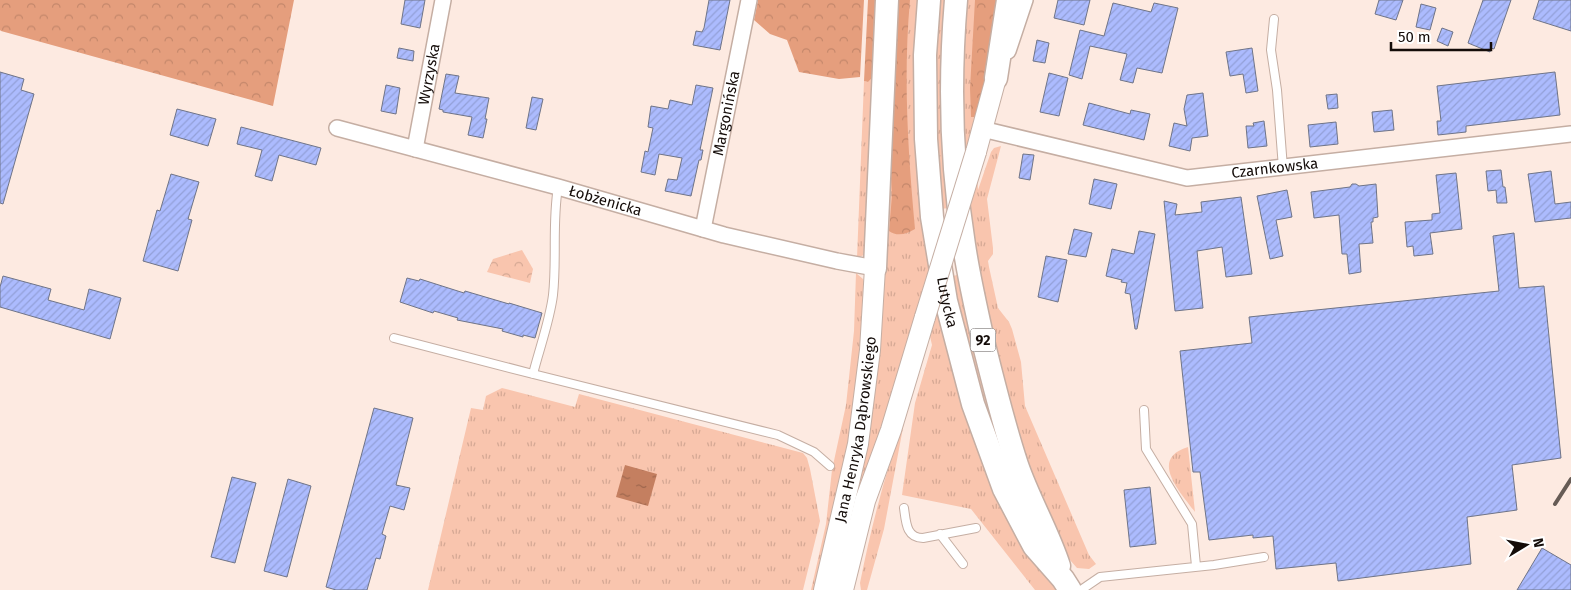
<svg xmlns="http://www.w3.org/2000/svg" width="1571" height="590" font-family="'Fira Sans',sans-serif">
<defs>
<pattern id="grass-tufts" width="24" height="20" patternUnits="userSpaceOnUse" patternTransform="scale(1.25)"><rect width="24" height="20" fill="#f9c5ae"/><path d="M3 7l-1-3M5 7V3M7 7l1-3M15 17l-1-3M17 17v-4M19 17l1-3" fill="none" stroke="#d5a894"/></pattern>
<pattern id="forest-crowns" width="20" height="18" patternUnits="userSpaceOnUse" patternTransform="scale(1.25)"><rect width="20" height="18" fill="#e59e7d"/><path d="M2 6a3 3 0 1 1 6 0M12 15a3 3 0 1 1 6 0" fill="none" stroke="#c4876b"/></pattern>
<pattern id="park-crowns" width="20" height="18" patternUnits="userSpaceOnUse" patternTransform="scale(1.25)"><rect width="20" height="18" fill="#f9c5ae"/><path d="M2 6a3 3 0 1 1 6 0M12 15a3 3 0 1 1 6 0" fill="none" stroke="#d5a894"/></pattern>
<pattern id="water-ripples" width="26" height="14" patternUnits="userSpaceOnUse" patternTransform="scale(1.25)"><rect width="26" height="14" fill="#c47f60"/><path d="M2 4q2-2 4 0t4 0M15 11q2-2 4 0t4 0" fill="none" stroke="#9e664d"/></pattern>
<pattern id="building-hatch" width="6" height="6" patternUnits="userSpaceOnUse" patternTransform="scale(1.25)"><rect width="6" height="6" fill="#acbbfe"/><path d="M-1 1l2-2M0 6l6-6M5 7l2-2" fill="none" stroke="#93a0d8"/></pattern>
</defs>
<rect width="100%" height="100%" fill="#fdeae1"/>
<!-- grass -->
<path fill="url(#grass-tufts)" d="M894,0h27l10,266 112,305 14,19h-22l-64,-81 -69,-14 13,-92 17,-58 -10,-43 -86,288 22,-106z
M937,0h11l2,208 -11,1 -4,-43z
M965,0h35l-11,68 -15,54 4,68 13,-38 3,-4 7,-2 -14,53 6,49v6l-5,7 1,6 9,41 11,14 3,7 9,33 4,44 64,149 7,9 -7,5 -12,-1 -7,-8 -18,-35 -37,-94 -39,-160 -14,-128z
M874,76l-7,175 -3,4 -7,3 7,-177 4,1z
M856,273l7,6 4,9 -16,151 -34,151h-6l15,-66 6,-54 14,-65 8,-74z
M961,274l46,186 -15,-20 -43,-163z
M502,388l73,19 4,-13 224,59 4,5 3,11 10,52 -17,69h-375l43,-182 12,2 3,-14z
M905,417l-21,112 -17,61h-6l-1,-7c11,-56 26,-113 45,-166z
M1188,447l7,65c-14,-19 -47,-53 -7,-65z"/>
<!-- forest -->
<path fill="url(#forest-crowns)" d="M0,0h294l-21,106 -272,-75 -1,-1z
M758,0h106l-4,77 -21,2 -40,-7 -12,-32 -17,-6 -16,-14z
M868,0h11l-5,76 -6,6 -4,-1z
M896,0h14c-7,77 -2,152 5,229 -8,5 -18,8 -26,2l3,-36 -2,-33 6,-91 -2,-18z
M975,0h25l-11,68 -14,49h-4l-1,-29z"/>
<!-- park -->
<path fill="url(#park-crowns)" d="M522,250l11,19 -3,14 -43,-11 6,-13z"/>
<!-- water -->
<path fill="url(#water-ripples)" d="M625,465l32,9 -9,32 -32,-9z"/>
<!-- building -->
<path fill="url(#building-hatch)" stroke="#6f7487" d="M405,0h20l-5,28 -19,-4z
M709,0h21l-10,50 -27,-5 3,-14 6,1 2,-4z
M1058,0h32l-6,25 -30,-7z
M1379,0h24l-7,20 -21,-6z
M1483,0h28l-17,49 -3,-1 -1,4 -22,-9z
M1539,0h32v31l-38,-12z
M1113,3l38,9 3,-9 24,5 -16,65 -25,-5 -4,15 -13,-3 7,-26 -37,-8 -8,33 -13,-4 11,-45 24,6z
M1421,4l15,4 -6,22 -14,-3z
M1442,28l11,4 -5,14 -11,-5z
M1037,40l12,3 -4,20 -12,-2z
M399,48l15,3 -1,10 -16,-3z
M1252,48l6,43 -12,2 -3,-19 -13,2 -4,-24z
M0,72l24,7 -3,11 13,4 -31,110 -3,-1z
M1555,72l5,43 -94,11v6l-28,3 -1,-14h4l-4,-35z
M1049,73l19,5 -9,38 -19,-4z
M446,74l13,2 -4,17 34,5 -4,21h2l-4,19 -15,-3 4,-18 -29,-5v-2l-4,-1z
M386,85l14,3 -4,26 -15,-3z
M696,85l17,3 -13,62h3l-2,10h-2l-8,36 -26,-5 3,-12 9,1 5,-22 -23,-4 -4,21 -14,-3 4,-21 3,1 5,-24 -5,-1 3,-21 17,3 2,-9 22,5z
M1203,93l5,43 -16,2 -2,13 -21,-5 5,-23 13,3 -3,-17 3,-14z
M1337,94l1,14 -10,1 -2,-14z
M532,97l11,2 -7,31 -10,-2z
M1089,103l41,11 1,-4 19,4 -6,26 -61,-15z
M177,109l39,10 -8,27 -38,-11z
M1392,110l2,20 -20,2 -2,-20z
M1264,121l3,25 -19,2 -2,-22h8l-1,-3z
M1336,122l2,22 -28,3 -2,-22z
M241,127l80,21 -5,17 -37,-10 -7,26 -17,-5 7,-26 -25,-6z
M1023,154l11,1 -4,25 -11,-2z
M1501,170l2,17h2l2,16h-10l-1,-13 -8,1 -2,-20z
M1551,171l4,33 16,-2v16l-36,4 -7,-48z
M1456,173l6,56 -32,4 3,21 -19,2 -1,-10 -6,1 -2,-25 27,-2v-6l8,-1 -4,-38z
M171,174l28,8 -11,37 4,1 -14,51 -35,-10 14,-51 3,1z
M1094,179l23,5 -6,25 -22,-5z
M1352,184h4l3,2 17,-2 2,33 -5,1v4h-2l2,21 -14,1 2,28 -12,2 -2,-20h-5l-3,-39 -25,3 -3,-26 39,-5z
M1287,190l5,27 -16,3 7,36 -13,3 -13,-63z
M1241,197l11,77 -26,3 -4,-30 -25,4 6,57 -28,3 -11,-110 13,3 -2,11 27,-3 -1,-10z
M1074,229l18,4 -6,24 -18,-3z
M1139,231l16,3 -18,95h-2l-5,-35 -5,-1 2,-10 -6,-1 1,-2 -16,-4 6,-27 22,5z
M1514,233l5,55 25,-2 17,172 -49,7 5,45 -50,7 4,47 -133,17 -2,-18 -60,6 -3,-33 -20,2v-3l-44,5 -9,-68h-7l-13,-121 72,-8 -3,-26 250,-26 -6,-55z
M1046,256l21,4 -9,42 -20,-5z
M3,276l48,13 -3,11 36,10 5,-21 32,9 -11,41 -110,-32v-20z
M407,278l12,3 1,-2 44,14 1,-2 44,13v-1l33,10 -7,25 -12,-3v2l-21,-6 1,-2 -46,-9 1,-2 -24,-7 -1,2 -33,-11z
M374,408l39,10 -17,67 14,3 -6,22 -14,-4 -8,28 4,2 -6,23 -4,-1 -9,32h-31l-10,-3z
M232,477l24,6 -21,80 -24,-6z
M288,479l23,7 -24,91 -23,-6z
M1150,487l6,57 -26,3 -6,-57z
M1542,548l29,17v25h-54z"/>
<g fill="none" stroke-linecap="round" stroke-linejoin="round">
<!-- service casing -->
<g stroke="#c5aea3" stroke-width="10">
<path id="service" d="M1274,19l-3,31 6,40 6,78
M394,338l139,36 245,61 36,17 16,14
M533,374c6,-24 17,-54 20,-79 4,-36 -1,-72 5,-108
M1144,410l2,39 46,75 4,42
M904,508c2,14 2,30 19,30l53,-10
M940,534l23,30
M1081,590l19,-13 114,-12 50,-8"/>
</g>
<!-- minor casing -->
<g stroke="#c5aea3" stroke-width="18">
<g id="minor">
<path d="M1008,51l17,-51"/>
<path id="s1" d="M337,128l221,59 166,48 113,26 38,7"/>
<path id="s2" d="M982,129l205,49 384,-44"/>
<path id="s3" d="M415,149l28,-149"/>
<path id="s4" d="M703,229l46,-229"/>
</g>
</g>
<!-- secondary casing -->
<g stroke="#c5aea3" stroke-width="22">
<g id="secondary">
<path d="M976,152l20,-74"/>
<path id="s5" d="M824,590l34,-146 12,-94 5,-82"/>
<path d="M843,590l22,-89 26,-71 34,-113"/>
</g>
</g>
<!-- primary casing -->
<g stroke="#c5aea3" stroke-width="25">
<g id="primary">
<path id="s6" d="M929,0l-4,55 1,84 6,78 14,84 27,103 31,85 30,57 29,33 7,11"/>
<path d="M956,0c-7,82 -5,164 8,245 5,34 13,67 20,100 10,40 20,81 33,120 12,35 31,67 42,101"/>
<path d="M996,78l12,-78"/>
<path d="M875,268l12,-268"/>
</g>
</g>
<!-- service -->
<use href="#service" stroke="#fff" stroke-width="8"/>
<!-- minor -->
<use href="#minor" stroke="#fff" stroke-width="15"/>
<!-- secondary -->
<use href="#secondary" stroke="#fff" stroke-width="20"/>
<!-- primary -->
<use href="#primary" stroke="#fff" stroke-width="22"/>
<!-- rail -->
<path stroke="#665b55" stroke-width="4" d="M1555,504l16,-25"/>
<!-- secondary-bridge casing -->
<g stroke="#c5aea3" stroke-width="22" stroke-linecap="butt">
<path id="secondary-bridge" d="M925,317l51,-165"/>
</g>
<!-- secondary-bridge -->
<use href="#secondary-bridge" stroke="#fff" stroke-width="20"/>
</g>
<g text-anchor="middle" dominant-baseline="central" stroke-width="4" stroke-linejoin="round" paint-order="stroke">
<!-- shield labels -->
<rect fill="#fff" stroke="#5a5553" stroke-width="1" x="970.5" y="328.5" width="25" height="23" rx="4"/>
<g font-size="14" font-weight="bold" fill="#140c09">
<text x="983" y="340">92</text>
</g>
<!-- street labels -->
<g font-size="15" fill="#140c09" stroke="#fff">
<text stroke="none"><textPath href="#s3" startOffset="76">Wyrzyska</textPath></text>
<text stroke="none"><textPath href="#s4" startOffset="118">Margonińska</textPath></text>
<text stroke="none"><textPath href="#s2" startOffset="299">Czarnkowska</textPath></text>
<text stroke="none"><textPath href="#s1" startOffset="278">Łobżenicka</textPath></text>
<text stroke="none"><textPath href="#s6" startOffset="304">Lutycka</textPath></text>
<text stroke="none"><textPath href="#s5" startOffset="164">Jana Henryka Dąbrowskiego</textPath></text>
</g>
</g>
<!-- north arrow -->
<g transform="translate(1526 545) rotate(80)" stroke="#ffffff" stroke-width="4" paint-order="stroke">
<path d="M0-4L9 19L0 12L-9 19Z" fill="#140c09"/>
<text y="-8" font-size="14" font-weight="bold" text-anchor="middle" fill="#140c09">N</text>
</g>
<!-- scale -->
<path d="M1391 42v8h100v-8" fill="none" stroke="#140c09" stroke-width="2.5"/>
<text x="1398" y="42" font-size="15" fill="#140c09" stroke="#ffffff" stroke-width="4" paint-order="stroke">50 m</text>
</svg>
